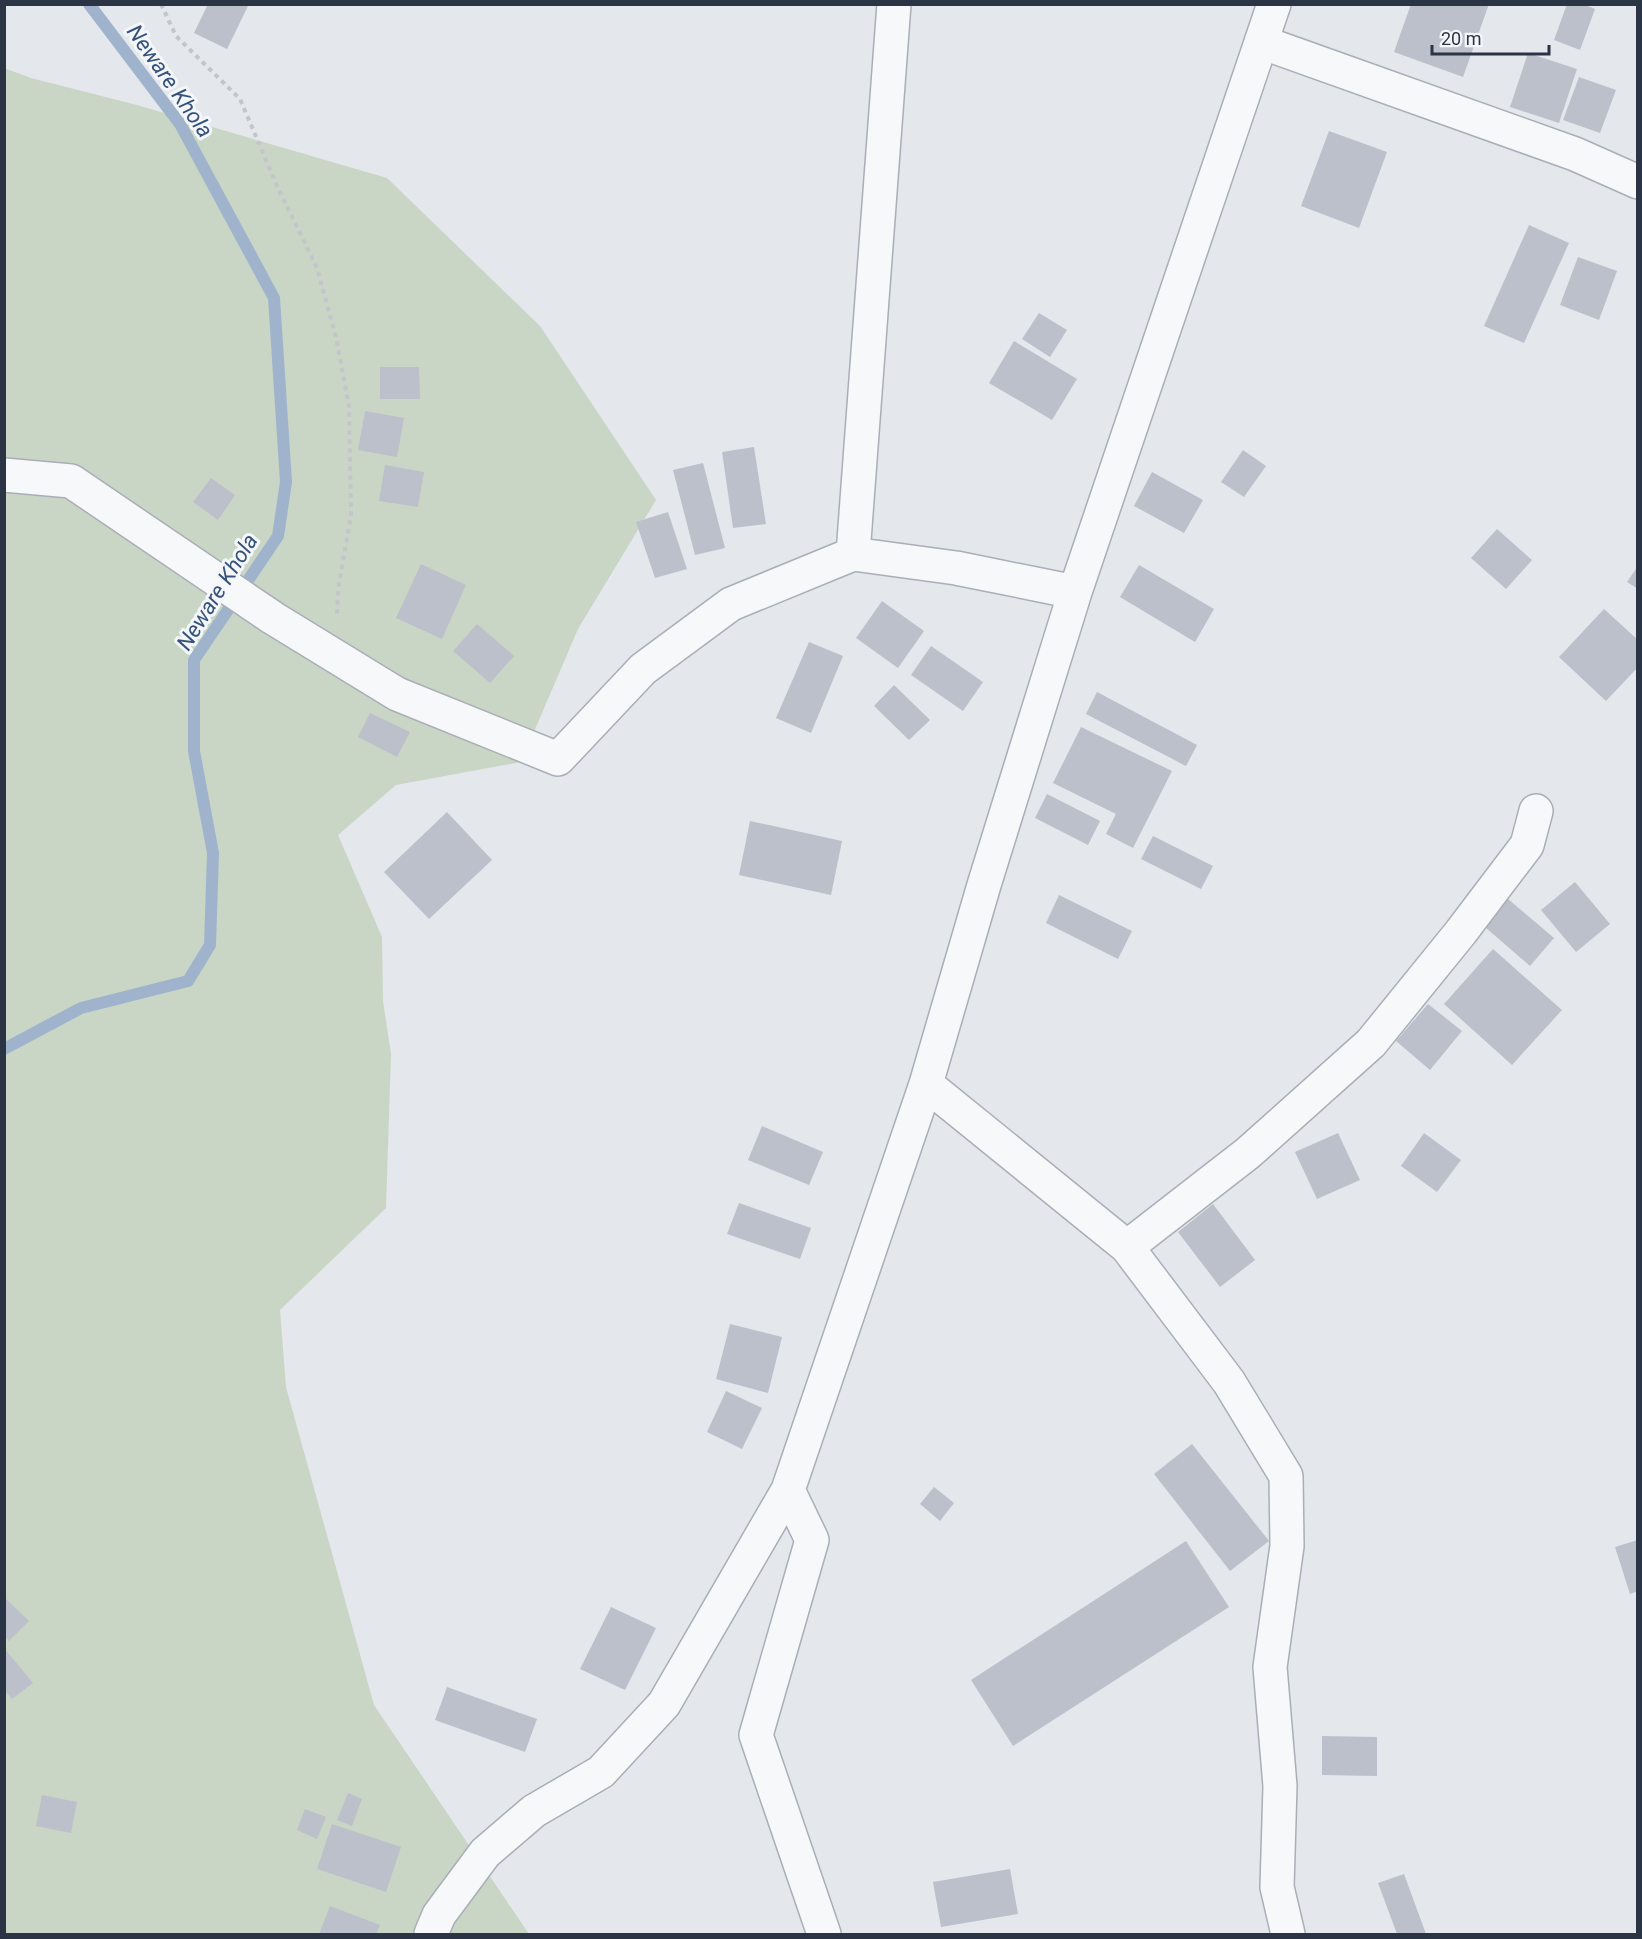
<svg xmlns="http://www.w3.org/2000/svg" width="1642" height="1939" font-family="Roboto,sans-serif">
<rect width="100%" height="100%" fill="#e4e7ec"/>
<!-- green -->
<path fill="#c9d6c5" d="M4,68l27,10 106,27 250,73 153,148 116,174 -78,129 -57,133 -125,23 -58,50 44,102 1,64 8,53 -5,154 -106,102 6,77 88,318 155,229h-524z"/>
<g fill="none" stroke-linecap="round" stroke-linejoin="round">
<!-- stream -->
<path stroke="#9fb4cc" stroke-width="12" d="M4,1049l77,-41 107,-27 22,-36 3,-92 -19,-102v-91l84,-124 8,-54 -12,-184 -94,-174 -91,-120"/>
</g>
<!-- building -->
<path fill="#bbc0ca" d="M208,4h41l-22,45 -33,-16z
M1411,4h78l-26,73 -69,-25z
M1567,4h16l12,5 -15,41 -26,-10z
M1528,53l49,16 -18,54 -49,-16z
M1579,77l37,13 -16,43 -37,-13z
M1329,131l58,21 -28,76 -58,-22z
M1529,225l40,18 -45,100 -40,-17z
M1578,257l39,14 -18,49 -39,-15z
M1039,313l28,17 -17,27 -28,-18z
M1014,341l63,38 -25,41 -63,-37z
M380,367h39l1,32h-40z
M365,411l39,7 -7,39 -39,-7z
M754,447l12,77 -33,4 -11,-76z
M1243,450l23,16 -22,31 -23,-15z
M703,463l22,85 -30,7 -22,-85z
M385,465l39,7 -6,35 -39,-6z
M1152,472l51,28 -19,33 -50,-27z
M211,478l24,17 -17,25 -25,-18z
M668,512l19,57 -32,9 -19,-56z
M1497,529l35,31 -26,29 -35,-31z
M421,564l45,21 -24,54 -46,-21z
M1139,565l75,44 -19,33 -75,-45z
M1638,566v23l-11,-7z
M882,601l42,30 -26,37 -42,-30z
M1604,609l34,31v27l-32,34 -47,-44z
M477,624l37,32 -24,27 -37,-32z
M809,642l34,14 -32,77 -35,-15z
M931,646l52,36 -20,29 -52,-36z
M894,685l36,35 -21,20 -35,-34z
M1097,692l100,53 -11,21 -100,-52z
M370,713l40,19 -13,25 -39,-20z
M1081,727l91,44 -39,77 -27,-14 10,-20 -63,-31z
M1047,794l53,27 -12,24 -53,-27z
M447,812l45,48 -63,59 -45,-47z
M750,821l92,20 -11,54 -92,-20z
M1153,836l60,30 -12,23 -60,-30z
M1575,882l35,42 -34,28 -35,-42z
M1501,893l53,45 -24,28 -52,-45z
M1059,895l73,36 -14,28 -72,-36z
M1493,949l69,61 -50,55 -68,-61z
M1428,1004l34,27 -32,39 -34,-29z
M762,1126l61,26 -14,33 -61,-25z
M1338,1133l22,47 -43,19 -22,-47z
M1424,1133l37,27 -24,32 -36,-26z
M739,1203l72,25 -11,31 -73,-25z
M1213,1204l42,56 -35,27 -42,-55z
M730,1324l52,13 -14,56 -52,-14z
M726,1391l36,17 -20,41 -35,-17z
M1192,1444l77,97 -39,30 -76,-97z
M934,1487l20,16 -14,18 -20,-17z
M1638,1540v51l-8,3 -15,-47z
M1186,1541l43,66 -216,139 -42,-66z
M4,1597l25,24 -20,20 -5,-5z
M611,1607l45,21 -31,62 -45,-21z
M4,1648l29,35 -21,16 -8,-10z
M447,1687l90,32 -12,33 -90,-32z
M1322,1736l55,1v39l-55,-1z
M348,1793l14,6 -10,27 -15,-6z
M42,1795l35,7 -6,31 -35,-7z
M305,1809l21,8 -9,22 -20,-9z
M332,1824l69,23 -15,45 -69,-23z
M1010,1869l8,45 -77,13 -8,-45z
M1404,1874l22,60h-29l-19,-51z
M330,1906l50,19 -4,9h-57z"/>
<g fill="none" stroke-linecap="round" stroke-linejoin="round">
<!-- minor casing -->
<g stroke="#a9aeb7" stroke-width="36">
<path id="minor" d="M1261,42l314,112 63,28
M4,475l67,6 202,137 124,76 161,65 85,-90 88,-65 122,-50 103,14 119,24
M853,554l41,-550
M926,1084l201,163 121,-94 123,-110 90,-111 66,-87 9,-34
M1127,1247l102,135 57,94 1,70 -17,121 10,119 -3,101 11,47
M788,1490l24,50 -56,195 68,199
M431,1934l8,-19 46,-62 49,-42 67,-39 63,-68 124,-214 138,-406 58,-199 91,-293 199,-588"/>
</g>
<!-- path -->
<path stroke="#c2c5cb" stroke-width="4" stroke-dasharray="4.5 4.5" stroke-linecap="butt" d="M161,4l15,32 64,63 37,87 40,82 19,69 13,69 2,109 -13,75 -1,25"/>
<!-- minor -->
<use href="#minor" stroke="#f7f8fa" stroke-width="33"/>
</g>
<g text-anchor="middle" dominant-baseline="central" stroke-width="6" stroke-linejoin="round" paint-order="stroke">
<!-- water labels -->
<g font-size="22" font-style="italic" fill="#34527a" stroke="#f4f6f9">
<text transform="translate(170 81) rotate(55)">Neware Khola</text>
<text transform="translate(217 592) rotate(-58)">Neware Khola</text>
</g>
</g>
<!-- border -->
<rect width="1642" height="1939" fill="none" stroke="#2b3445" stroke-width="12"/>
<!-- scale -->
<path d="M1432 45v9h117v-9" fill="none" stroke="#2b3445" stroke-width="3"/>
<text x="1441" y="45" font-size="18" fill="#2b3445" stroke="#f4f6f9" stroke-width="4.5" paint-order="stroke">20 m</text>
</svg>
